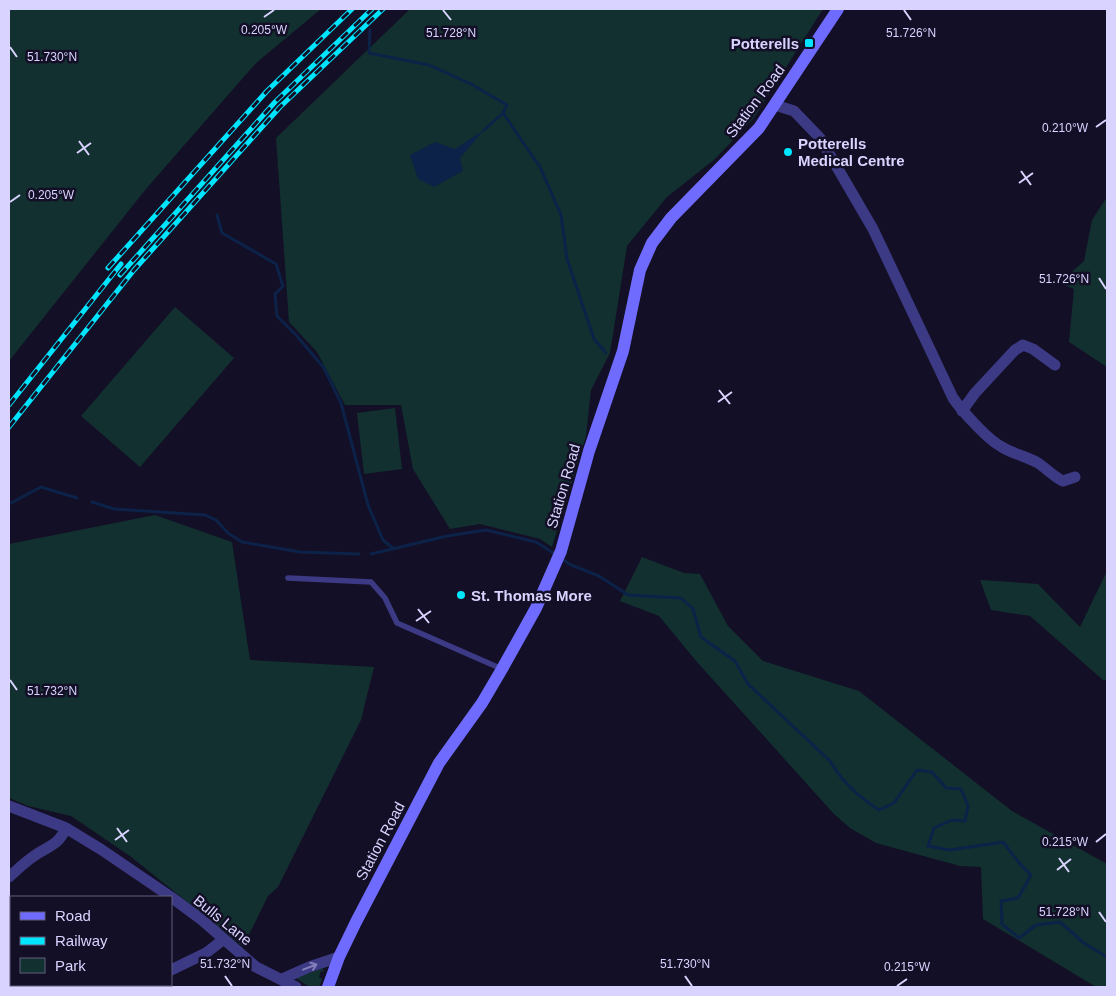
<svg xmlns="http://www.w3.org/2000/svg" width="1116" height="996" font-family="Arial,sans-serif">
<rect width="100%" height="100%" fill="#130f26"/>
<!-- green -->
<path fill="#12302f" d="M9,9h312l-65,54 -110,126 -137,172z
M410,9h413l-69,109 -39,41 -48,38 -40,49 -17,107 -19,37 -5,46 -34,111 -12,-8 -60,-15 -30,5 -37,-60 -12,-64h-56l-28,-53 -28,-30 -13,-184z
M1107,197v170l-38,-25 5,-53 -10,-4 3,-9 17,-15 8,-41z
M175,307l59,51 -94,109 -59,-51z
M395,408l7,61 -38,5 -7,-61z
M155,515l77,27 18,118 124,7 -13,53 -83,167 -10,9 -25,51 -113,-91 -59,-40 -43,-10 -19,-8v-254z
M642,557l42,16 16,1 28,52 35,35 96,30 153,120 95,53v123h-11l-113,-68 -2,-52 -21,-1 -84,-23 -26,-15 -16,-14 -137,-152 -38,-46 -39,-15z
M1107,571v109h-4l-73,-64 -39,-6 -11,-30 58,4 42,43z
M323,968l1,4 -3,-1 -2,6 3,2 -3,8h-9l-13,-8v-2z"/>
<!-- water -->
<path fill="#0c2248" d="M484,130l-24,28 3,13 -29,16 -16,-8 -8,-24 25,-13 20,7z"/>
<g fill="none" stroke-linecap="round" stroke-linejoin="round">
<!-- stream -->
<path stroke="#0c2248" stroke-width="3" d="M370,30l-1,23 60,12 42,19 36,21 -4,8 -19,17
M503,113l37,54 21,48 6,44 27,80 12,14
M217,215l5,18 54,31 7,22 -8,8 2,22 19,19 28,33 17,35 27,102 15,35 11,9
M92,502l22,7 91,6 11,5 12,13 14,9 58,10 59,2
M9,504l32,-17 36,11
M371,554l76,-18 39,-6 50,12 19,12
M562,559l9,6 28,11 29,19 53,3 12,11 8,28 34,24 13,23 82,77c13,22 28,35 49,49l15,-7 23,-33 15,2 14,16 15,1 7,17 -3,15 -13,-1 -18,8 -6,18 22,4 53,-8 17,22 11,11 -13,23 -17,3 1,23 17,14 17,-13 24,-3 24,21 23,14"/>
<!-- lane -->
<path stroke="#3d3a85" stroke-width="5.5" d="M288,578l83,4 14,16 12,25 105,46"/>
<!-- street -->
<path stroke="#3d3a85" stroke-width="11" d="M775,105l19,6 26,27 53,91 80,169c9,13 35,42 49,49 11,7 24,9 36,16 9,6 15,13 25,18l12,-4
M962,411l13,-18 40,-43 8,-5 10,4 22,16
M9,806l57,22 36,22 69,47
M9,877c8,-7 16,-15 25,-21 14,-10 24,-10 32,-28
M171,897l31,23 54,47 40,20
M171,970l35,-17 18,-14
M282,979l27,-12 30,-10
M137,987l5,-2"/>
<!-- secondary -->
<path stroke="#6f6bff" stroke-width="12" d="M328,987l11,-30 17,-35 83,-159 43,-60 20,-34 34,-61 25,-57 28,-100 34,-100 17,-81 12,-27 19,-25 88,-90 79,-119"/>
<!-- rail casing -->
<g stroke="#00e5ff" stroke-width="5">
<path id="rail" d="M108,268l159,-177 85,-82
M120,275l155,-173 97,-93
M9,405l112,-141
M9,427l125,-157 146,-163 103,-98"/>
</g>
<!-- rail -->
<use href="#rail" stroke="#130f26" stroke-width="3" stroke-dasharray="9" stroke-linecap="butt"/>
</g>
<!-- one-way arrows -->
<defs><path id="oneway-shaft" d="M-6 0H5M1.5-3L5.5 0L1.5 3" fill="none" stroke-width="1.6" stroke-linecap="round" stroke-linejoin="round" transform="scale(1.25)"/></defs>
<use stroke="#837fbc" href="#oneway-shaft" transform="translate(310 967) rotate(-21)"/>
<!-- ticks -->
<path fill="none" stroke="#d9d4ff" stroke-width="2" d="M443,10l8,10M904,10l7,10M264,17l10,-7M10,47l7,10M1096,127l10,-7M79,141l10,14M77,153l14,-10M1021,171l10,14M1019,183l14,-10M10,202l10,-7M1099,278l7,11M719,390l11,14M718,402l14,-10M418,609l11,14M416,621l15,-10M10,680l7,10M117,828l10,14M115,840l14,-10M1096,842l10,-8M1059,858l10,14M1057,870l14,-11M1099,912l7,10M225,976l7,10M685,976l7,10M897,986l10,-7"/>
<!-- markers -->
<g fill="#00e5ff" stroke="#130f26" stroke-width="2">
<rect x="804" y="38" width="10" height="10" rx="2.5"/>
<circle cx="788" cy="152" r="5"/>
<circle cx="461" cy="595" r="5"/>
</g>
<g text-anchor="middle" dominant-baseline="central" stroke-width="5" stroke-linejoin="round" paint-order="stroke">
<!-- poi labels -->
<g font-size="15" font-weight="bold" fill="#d9d4ff" stroke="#130f26" text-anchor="start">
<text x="799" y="43" text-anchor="end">Potterells</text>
<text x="798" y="143">Potterells<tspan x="798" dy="17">Medical Centre</tspan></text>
<text x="471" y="595">St. Thomas More</text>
</g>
<!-- street labels -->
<g font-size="15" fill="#d9d4ff" stroke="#130f26">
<text transform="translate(755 101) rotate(-53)">Station Road</text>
<text transform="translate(563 486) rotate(-74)">Station Road</text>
<text transform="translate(380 841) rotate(-62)">Station Road</text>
<text transform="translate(223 920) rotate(39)">Bulls Lane</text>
</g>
</g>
<g font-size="12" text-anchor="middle" fill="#d9d4ff" stroke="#130f26" stroke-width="5" stroke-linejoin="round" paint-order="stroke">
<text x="264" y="34">0.205°W</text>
<text x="451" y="37">51.728°N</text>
<text x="911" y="37">51.726°N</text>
<text x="52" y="61">51.730°N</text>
<text x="1065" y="132">0.210°W</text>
<text x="51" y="199">0.205°W</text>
<text x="1064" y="283">51.726°N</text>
<text x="52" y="695">51.732°N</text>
<text x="1065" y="846">0.215°W</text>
<text x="1064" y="916">51.728°N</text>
<text x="225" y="968">51.732°N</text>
<text x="685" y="968">51.730°N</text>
<text x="907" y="971">0.215°W</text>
</g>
<!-- border -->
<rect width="1116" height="996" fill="none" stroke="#d9d4ff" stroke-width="20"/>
<!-- legend -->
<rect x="10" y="896" width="162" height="90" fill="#130f26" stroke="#625e7d"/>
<rect x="20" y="912" width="25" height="8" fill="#6f6bff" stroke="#625e7d"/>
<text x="55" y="921" font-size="15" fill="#d9d4ff">Road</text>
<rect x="20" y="937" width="25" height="8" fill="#00e5ff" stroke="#625e7d"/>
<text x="55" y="946" font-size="15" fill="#d9d4ff">Railway</text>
<rect x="20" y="958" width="25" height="15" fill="#12302f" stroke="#625e7d"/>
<text x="55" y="971" font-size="15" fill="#d9d4ff">Park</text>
</svg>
